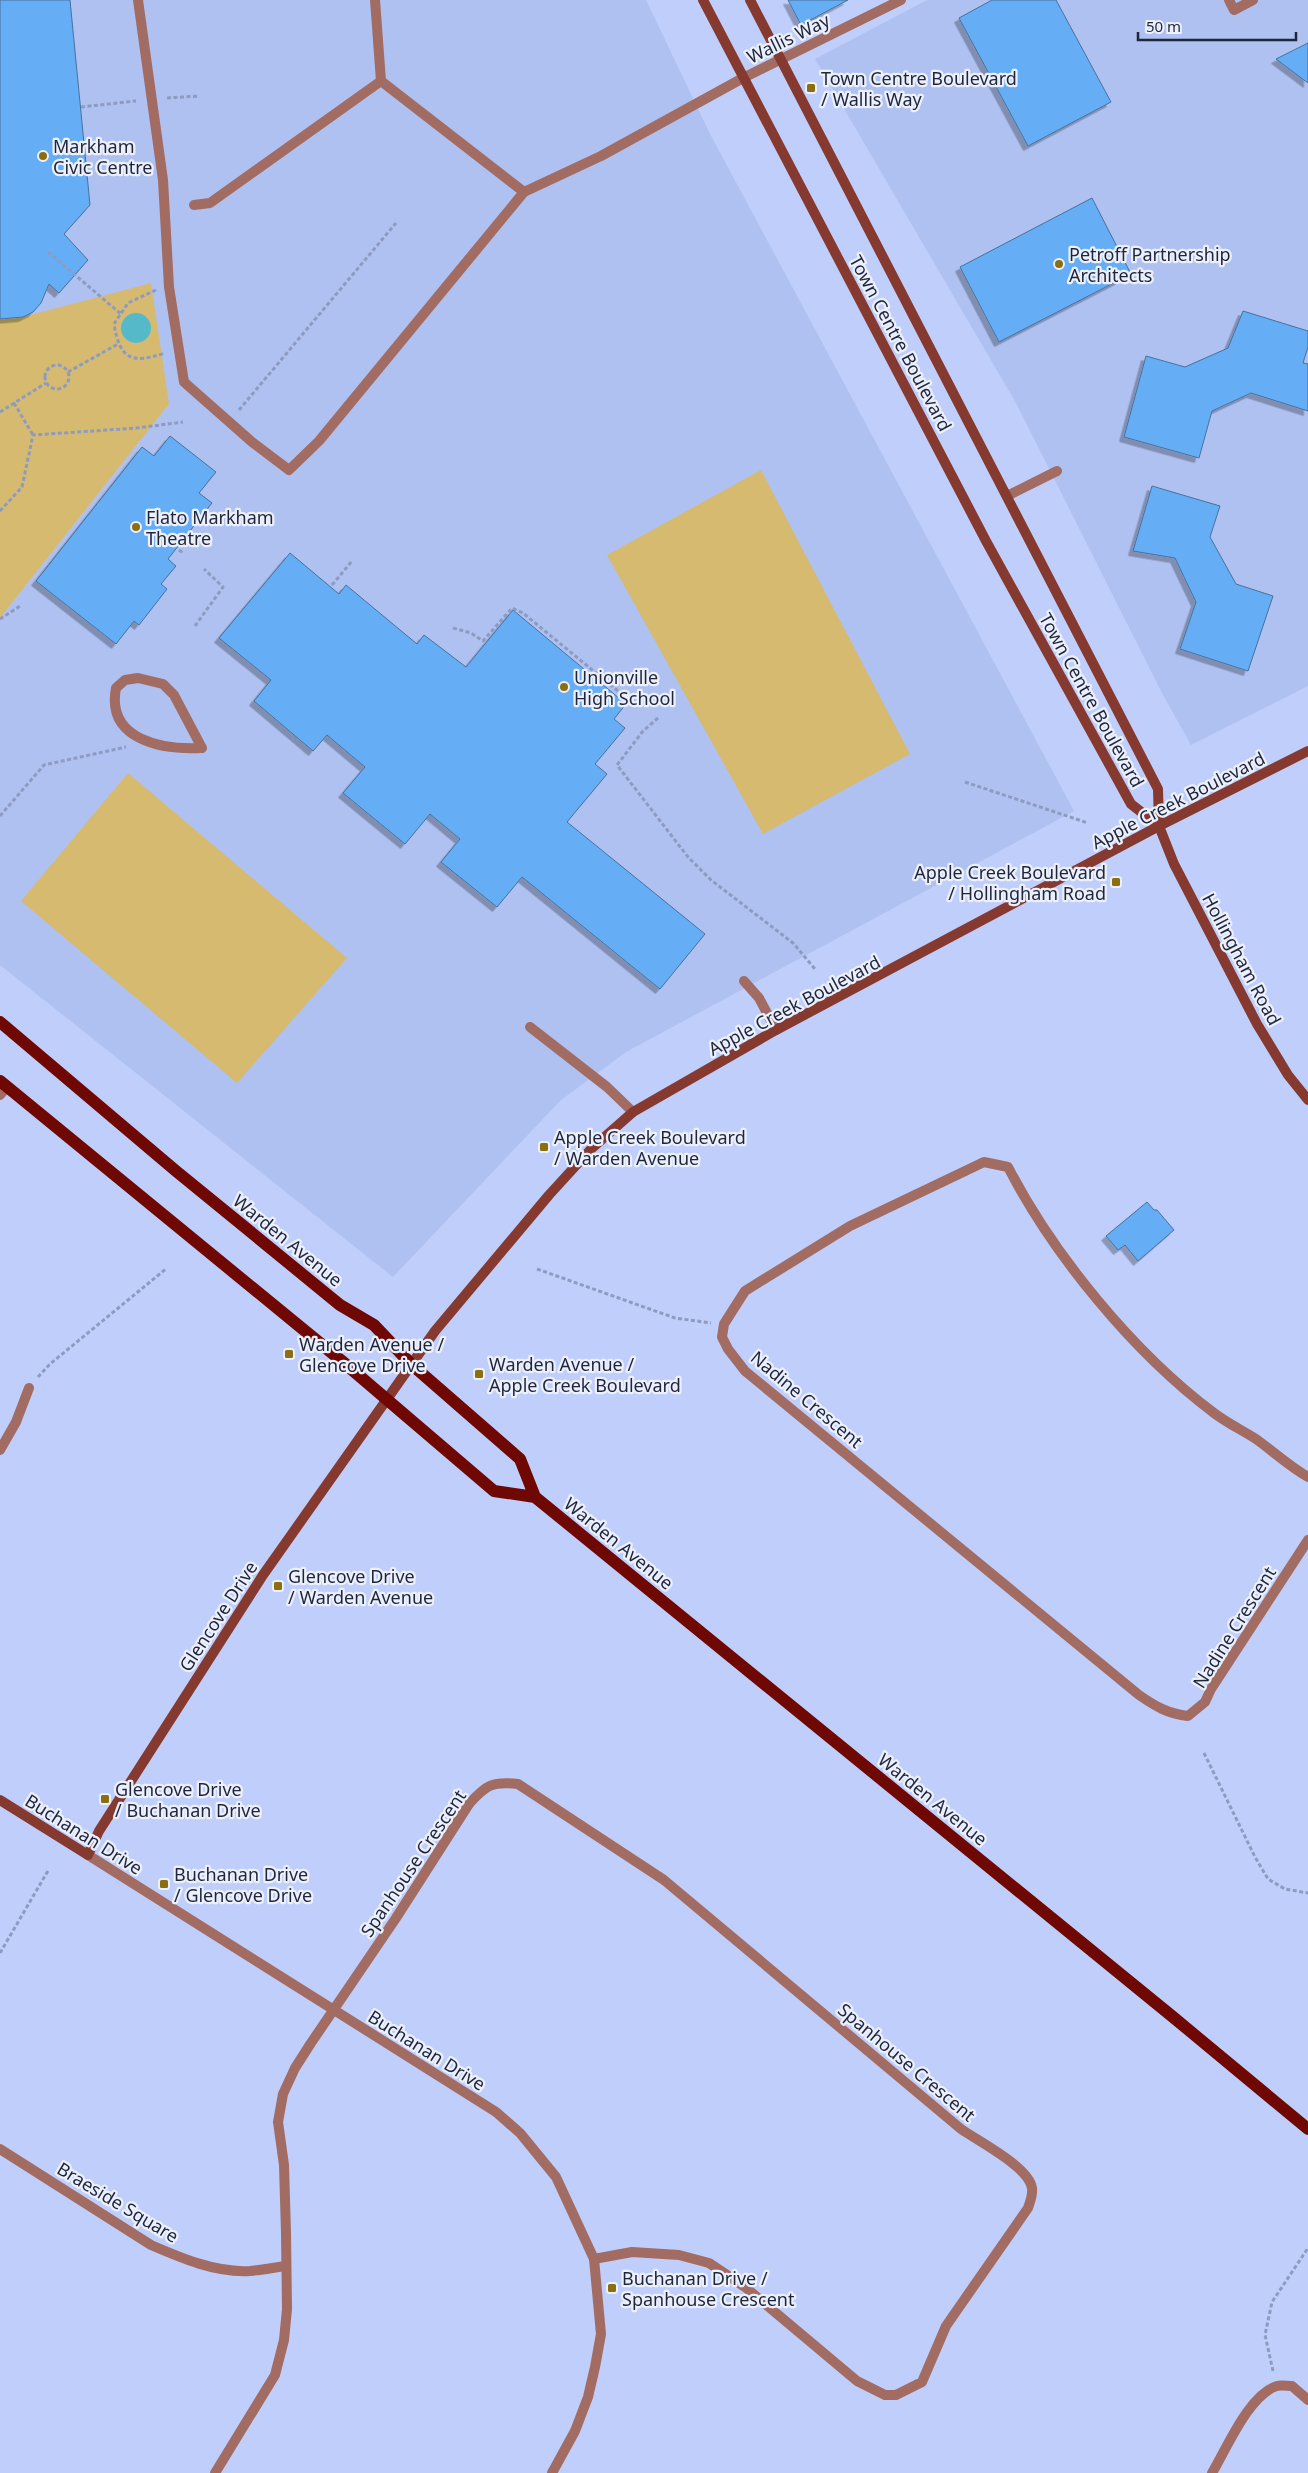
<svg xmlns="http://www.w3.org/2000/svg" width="1308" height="2473" font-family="'Noto Sans',sans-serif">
<defs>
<filter id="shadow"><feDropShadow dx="-4.5" dy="4.5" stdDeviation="0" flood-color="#0004"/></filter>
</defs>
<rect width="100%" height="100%" fill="#bfcefb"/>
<!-- built -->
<path fill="#afc1f1" d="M0,0h646l64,134 364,677 -448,241 -65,48 -168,177 -393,-312v-347l169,-214 -146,-87 -23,2z
M927,0h381v686l-117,59 -29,-52 -146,-290 -201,-344z"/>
<!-- green -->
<path fill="#d5ba70" d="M151,283l18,121 -169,214v-299l23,-2z
M761,470l149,284 -147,80 -156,-279z
M128,773l219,185 -110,125 -216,-182z"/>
<!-- water -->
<path fill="#55b9ca" d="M121 328a15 15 0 1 1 30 0a15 15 0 1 1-30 0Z"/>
<!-- building -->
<path fill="#65adf5" stroke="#48719b" filter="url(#shadow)" d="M0,0h70l20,205 -26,29 24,26 -29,33 -10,-9 -8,19 -8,9 -10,5 -23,2z
M788,0h60l-47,25z
M992,0h64l55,102 -83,44 -69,-128z
M1308,43v40l-32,-24z
M1092,198l39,76 -132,68 -39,-75z
M1243,311l65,20v16l-5,16 5,1v47l-57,-18 -39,18 -13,47 -75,-21 22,-81 39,11 43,-19z
M170,436l46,36 -17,21 13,10 -44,56 8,7 -15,18 6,5 -28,36 -5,-4 -18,23 -80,-63 106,-134 12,9z
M1152,486l68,20 -10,31 26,47 37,12 -25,75 -68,-22 16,-47 -21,-44 -42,-7z
M290,553l49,41 7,-9 71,59 7,-9 42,32 47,-57 113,94 -12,15 11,9 -30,36 12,10 -40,48 138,112 -45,55 -138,-112 -25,30 -56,-45 19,-23 -30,-25 -25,30 -62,-51 22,-26 -38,-32 -14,16 -59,-50 17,-21 -52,-42z
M1147,1202l7,8h3l17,20 -36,31 -13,-16 -7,5 -12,-14z"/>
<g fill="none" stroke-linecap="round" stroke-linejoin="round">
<!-- path -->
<path stroke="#8e9bc1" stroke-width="3" stroke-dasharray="4 2.5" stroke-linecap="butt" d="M167,98l32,-2
M81,107l55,-6
M48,252l73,62
M156,290l-28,13 -14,21c6,36 18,40 51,29
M45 377a12 12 0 1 1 24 0a12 12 0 1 1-24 0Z
M68,372l50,-28
M14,403l19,32
M239,410l157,-187
M0,412l46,-29
M0,511l22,-24 11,-52 104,-7 46,-6
M179,550l4,3
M332,585l20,-24
M0,619l20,-13
M195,626l28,-39 -19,-18
M453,628l18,5 12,8 29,-33 11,5 101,83
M658,718l-15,13 -26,34 71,92 23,23 82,63 22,26
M965,782l123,41
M0,816l44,-51 82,-18
M537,1269l138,49 36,5
M38,1377l12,-13 117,-96
M1204,1753l51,104 13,22 17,10 23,4
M0,1953l49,-84
M1273,2371l-8,-36 7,-33 36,-54"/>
<!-- lane -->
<path stroke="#a26c63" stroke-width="10" d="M138,0l25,180 6,107 15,95 68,60 37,28 30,-29 205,-249 77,-36 142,-78
M375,0l6,81 143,111
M1229,0l5,10 19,-10
M194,205l16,-2 171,-122
M1007,496l50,-25
M138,678l25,6 11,11 28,53c-40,2 -96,-8 -86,-60l9,-8z
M744,981l15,17 17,32
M530,1027l77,60 26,25
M0,1095l7,-8"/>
<!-- street -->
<path stroke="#a26c63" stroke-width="10" d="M743,78l158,-78
M0,1450l16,-28 13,-34
M1308,1477c-19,-11 -34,-25 -52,-38 -14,-9 -29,-16 -42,-26 -80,-60 -160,-157 -206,-246l-24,-5 -134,64 -105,65 -21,33 -2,13 6,12 17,22 394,324c16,11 29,19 49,21l17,-14 6,-13 97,-149
M88,1855l408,257 24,21 36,44 38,82 7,75 -6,33 -7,30 -13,34 -23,42
M0,2149l151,96c30,13 65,28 99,26 11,-1 23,-3 35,-5
M215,2473l60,-98 9,-35 3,-31 -1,-76 -2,-68 -6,-43 5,-28 12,-26 16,-25 85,-125 73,-114c17,-19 23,-23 49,-20l146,96 297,249c17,12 68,38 71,59 1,7 -2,14 -4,20l-82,118 -24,56 -26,13h-11l-28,-14 -112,-94 -36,-24 -30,-8 -47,-3 -38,7
M1212,2473c14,-23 37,-79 65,-87 4,-1 11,0 15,0l16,14"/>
<!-- secondary -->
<path stroke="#86392f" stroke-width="10" d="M703,0l283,541 145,263 28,22
M750,0l408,789 1,37 15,38 83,160 31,51 20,25
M0,1800l88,55 11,-24 164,-256 172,-244 114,-136 42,-46 42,-37 143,-82 383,-204 149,-75"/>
<!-- primary -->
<path stroke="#6f0702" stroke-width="12" d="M0,1022l176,149 164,134 34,20 37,39 109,95 15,38 638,520 135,112
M0,1081l343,281 151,129 41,6"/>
</g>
<!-- markers -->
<g fill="#8a6e0f" stroke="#ecf0fc" stroke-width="2">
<rect x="806" y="83" width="10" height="10" rx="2.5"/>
<circle cx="43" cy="156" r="5"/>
<circle cx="1059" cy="264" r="5"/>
<circle cx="136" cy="527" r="5"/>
<circle cx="564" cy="687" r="5"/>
<rect x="1111" y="877" width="10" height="10" rx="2.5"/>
<rect x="539" y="1142" width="10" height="10" rx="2.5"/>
<rect x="284" y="1349" width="10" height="10" rx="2.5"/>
<rect x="474" y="1369" width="10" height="10" rx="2.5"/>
<rect x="273" y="1581" width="10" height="10" rx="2.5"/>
<rect x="100" y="1794" width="10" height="10" rx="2.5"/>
<rect x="159" y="1879" width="10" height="10" rx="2.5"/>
<rect x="607" y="2283" width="10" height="10" rx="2.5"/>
</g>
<g text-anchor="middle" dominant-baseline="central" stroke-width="4.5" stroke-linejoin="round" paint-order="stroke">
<!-- street labels -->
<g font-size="18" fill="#1f263b" stroke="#ecf0fc">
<text transform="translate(788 38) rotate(-26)">Wallis Way</text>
<text transform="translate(901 343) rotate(62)">Town Centre Boulevard</text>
<text transform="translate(1092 700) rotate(61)">Town Centre Boulevard</text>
<text transform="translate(1178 800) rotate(-27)">Apple Creek Boulevard</text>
<text transform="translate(1242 959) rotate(62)">Hollingham Road</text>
<text transform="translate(794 1005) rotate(-28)">Apple Creek Boulevard</text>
<text transform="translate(288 1240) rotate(39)">Warden Avenue</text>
<text transform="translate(807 1399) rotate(40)">Nadine Crescent</text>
<text transform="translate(619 1543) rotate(39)">Warden Avenue</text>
<text transform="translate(218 1616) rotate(-57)">Glencove Drive</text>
<text transform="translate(1234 1627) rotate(-58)">Nadine Crescent</text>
<text transform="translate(933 1799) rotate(39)">Warden Avenue</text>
<text transform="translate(84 1834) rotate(32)">Buchanan Drive</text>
<text transform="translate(413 1863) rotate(-56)">Spanhouse Crescent</text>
<text transform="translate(427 2050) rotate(32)">Buchanan Drive</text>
<text transform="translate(907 2062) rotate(40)">Spanhouse Crescent</text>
<text transform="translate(118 2202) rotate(31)">Braeside Square</text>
</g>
<!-- poi labels -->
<g font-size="18" fill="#1f263b" stroke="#ecf0fc" text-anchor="start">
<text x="821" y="78">Town Centre Boulevard<tspan x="821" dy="21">/ Wallis Way</tspan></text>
<text x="53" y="146">Markham<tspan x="53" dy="21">Civic Centre</tspan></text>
<text x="1069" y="254">Petroff Partnership<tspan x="1069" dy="21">Architects</tspan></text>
<text x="146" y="517">Flato Markham<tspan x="146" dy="21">Theatre</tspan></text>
<text x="574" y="677">Unionville<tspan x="574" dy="21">High School</tspan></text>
<text x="1106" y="872" text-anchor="end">Apple Creek Boulevard<tspan x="1106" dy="21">/ Hollingham Road</tspan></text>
<text x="554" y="1137">Apple Creek Boulevard<tspan x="554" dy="21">/ Warden Avenue</tspan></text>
<text x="299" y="1344">Warden Avenue /<tspan x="299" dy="21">Glencove Drive</tspan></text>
<text x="489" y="1364">Warden Avenue /<tspan x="489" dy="21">Apple Creek Boulevard</tspan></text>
<text x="288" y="1576">Glencove Drive<tspan x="288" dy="21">/ Warden Avenue</tspan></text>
<text x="115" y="1789">Glencove Drive<tspan x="115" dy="21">/ Buchanan Drive</tspan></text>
<text x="174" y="1874">Buchanan Drive<tspan x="174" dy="21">/ Glencove Drive</tspan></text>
<text x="622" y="2278">Buchanan Drive /<tspan x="622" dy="21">Spanhouse Crescent</tspan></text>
</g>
</g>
<!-- scale -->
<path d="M1138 32v8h158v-8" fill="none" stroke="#1f263b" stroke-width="2.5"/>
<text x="1146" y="32" font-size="15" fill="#1f263b" stroke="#ecf0fc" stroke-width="4" paint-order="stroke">50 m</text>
</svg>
